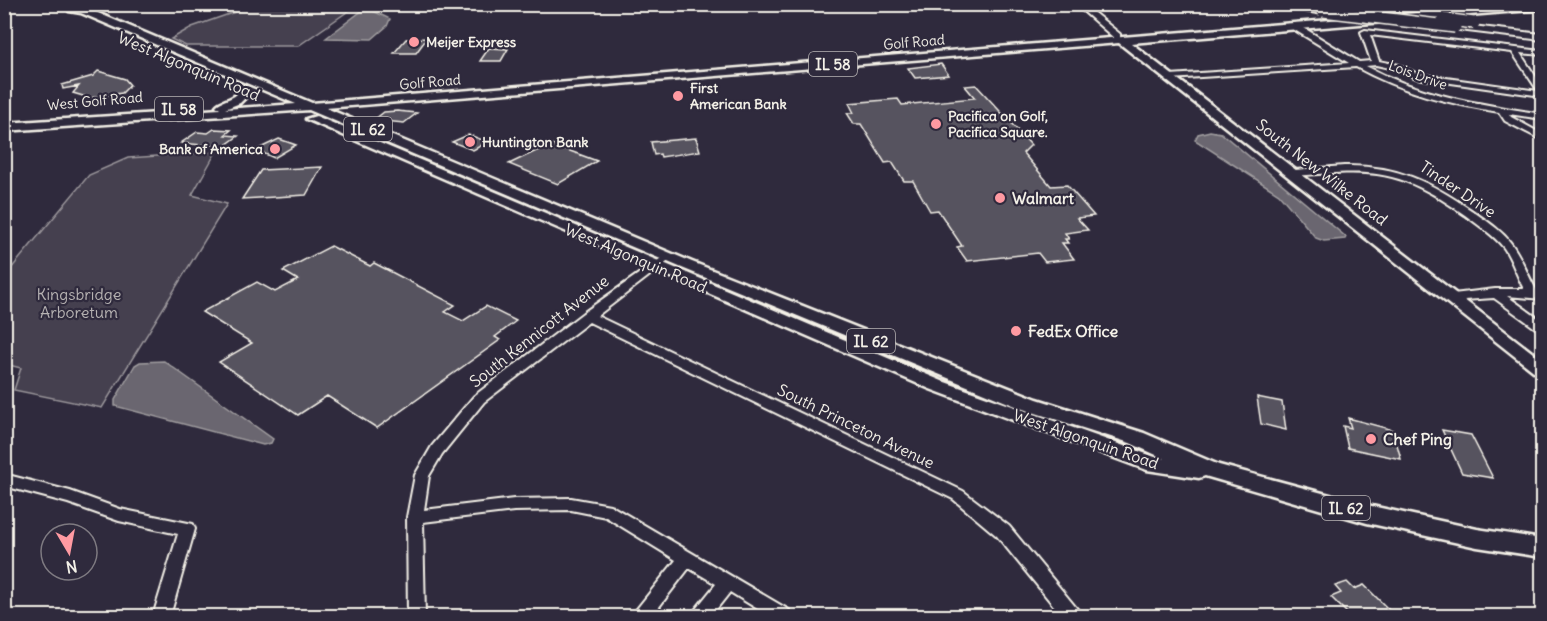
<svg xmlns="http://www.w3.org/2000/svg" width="1547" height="621" font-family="Delius,sans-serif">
<rect width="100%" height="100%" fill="#2f2a3d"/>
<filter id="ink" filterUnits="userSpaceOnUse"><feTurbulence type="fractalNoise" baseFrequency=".0167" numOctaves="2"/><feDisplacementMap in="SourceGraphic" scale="12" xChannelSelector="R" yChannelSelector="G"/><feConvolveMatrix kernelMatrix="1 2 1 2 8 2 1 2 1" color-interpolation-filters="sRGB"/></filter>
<g filter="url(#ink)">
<!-- green -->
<path fill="#454050" stroke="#9c989c" stroke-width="1.5" d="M255,5l3,-1 99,1 -59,41h-112l-15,-7 21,-12z
M1320,5h184l-108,8z
M216,152l-24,43 35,9 -125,204 -88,-18 7,-22 -16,-4v-88l84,-101 39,-17z"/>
<!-- water -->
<path fill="#6a6670" stroke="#a19ea0" stroke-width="1.5" d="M369,9l21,10 -3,7 -15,13 -46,-1 37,-28z
M1210,131l11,2 125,104 -1,2 -21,2 -8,-3 -37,-44 -84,-54 3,-6z
M164,361l109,78 -2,4 -8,2 -148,-39v-6l20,-35 5,-3z"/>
<!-- building -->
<path fill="#56525f" stroke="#f4f1e8" stroke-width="1.5" d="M427,38l-11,15h-22l12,-14z
M489,48l19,1 -7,12h-21z
M941,64l8,11 -34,3 -7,-10z
M98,71l27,8 5,6 -8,8 -32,5 -17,-5 6,-7 -16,3 -1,-4 31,-9z
M976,85l55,60 -8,8 28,33 16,-1 27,31 -17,2 11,12 -23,3 4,6h-4l3,4h-6l12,16 -29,3 -7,-9 -71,8 -10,-14 5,-1 -24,-36 -8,1 -17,-30h-9l-12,-19 -7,1 -24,-39h-7l-7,-11h7l-5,-10 49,-4 4,6 73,-7 -10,-12z
M397,111l20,2 -13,10 -30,-3 10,-8z
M214,129l17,1 -6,5 13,1 -15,11 -42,-4 16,-11 11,1z
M468,135l4,1 16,6 -15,8 -21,-8z
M696,138l4,13 -39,6 -1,-3 -6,1 -3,-13z
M279,139l17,6 -22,13 -18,-8z
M551,144l46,17 -39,23 -49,-20z
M322,167l-16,28 -64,4 19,-29z
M331,246l39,20 4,-3 81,42 -10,7 18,9 23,-15 30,15 -21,16 5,3 -123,88 -50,-32 -29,19 -79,-53 33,-19 -50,-31 55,-30 18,10 23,-12 -15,-9z
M1257,397l25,5 4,28 -25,-6z
M1348,418l45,12 8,29 -53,-11 -5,-22 8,2z
M1442,430l29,5 22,43 -31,-5z
M1347,582l7,7 10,-4 31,31h-45l-19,-19 10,-4 -6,-7z"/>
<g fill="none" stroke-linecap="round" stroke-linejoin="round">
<!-- minor casing -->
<g stroke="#f4f1e8" stroke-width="4">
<path id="minor" d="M1075,4h8l37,30v4h-6z
M1293,25h6l60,37 12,-1 -10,-29 4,-2 177,21v4l-22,-2 22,33v10l-126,-18 -22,-9 -18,-4 -10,1c55,30 115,38 176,48v5l-33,-5 2,3 31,17v6l-37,-19 -6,-9c-50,-8 -98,-20 -143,-45l-186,12 -4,-2 4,-2 179,-12 -56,-34zM1370,35l142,17 26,39 -120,-17 -19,-9 -20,-4z
M1344,166c52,-1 85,15 127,44 14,10 29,19 39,32 12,15 17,33 27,49l5,1v7l-35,-3 35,25v10l-4,-1 -44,-32 -45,3 -2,-3 6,-4 42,-5h29c-7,-13 -12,-29 -20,-41 -10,-13 -26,-23 -39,-33 -66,-47 -92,-46 -170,-39l-5,-3 5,-3z
M667,254l6,3 -2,2 -74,57 366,175 46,35 69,84 2,6h-18l-65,-80 -44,-37 -364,-177 -105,80 -42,52 -13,22 -5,34 90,-11 57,-1 39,7 179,105 2,6h-22l-39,-24 -19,24h-18l2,-6 21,-26 -27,-16 -37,48h-18l2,-6 40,-50 -70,-43 -35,-7 -57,1 -91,11 2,94h-17l-1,-99 8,-42 17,-29 42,-50 109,-83z
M4,474l66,17 50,18 73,15 2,5 -25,87h-17l25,-82 -59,-13 -51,-18 -64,-17z"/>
</g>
<!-- major casing -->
<g stroke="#f4f1e8" stroke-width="5">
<path id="major" d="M1526,4h16v5l-411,34 411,317v15l-6,-2 -417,-330 -793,65 366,154 345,137 107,34 75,32 148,40 110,24 65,10v18l-65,-10 -110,-24 -162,-47 -6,2 -52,-8 -217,-81 -624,-270 10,-3 626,265 213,76 10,2 -35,-16 -107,-34 -341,-141 -373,-158 -305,21v-8l216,-14 -4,-3c5,-6 15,-6 21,-12l-5,-8 6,-3 4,1 7,10 -9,9 -15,6 71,-5 -215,-91 -12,-2v-4l17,1 226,95z"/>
</g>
<!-- highway casing -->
<g stroke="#f4f1e8" stroke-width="4">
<path id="highway" d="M1263,4h33l32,7 -5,3z
M1313,4h31l23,6 -5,3z
M1455,24l87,10v6l-91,-11v-4z"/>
</g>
<!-- minor -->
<use href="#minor" fill="#2f2a3d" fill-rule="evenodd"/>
<!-- major -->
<use href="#major" fill="#2f2a3d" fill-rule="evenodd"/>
<!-- highway -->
<use href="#highway" fill="#2f2a3d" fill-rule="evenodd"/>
<!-- highway-bridge casing -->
<g stroke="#f4f1e8" stroke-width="14" stroke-linecap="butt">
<path id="highway-bridge" d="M1323,11l132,16
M1443,19l31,4"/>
</g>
<!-- highway-bridge -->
<use href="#highway-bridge" stroke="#2f2a3d" stroke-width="11"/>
</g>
</g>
<!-- markers -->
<g fill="#ff9aa2" stroke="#2f2a3d" stroke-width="2">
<circle cx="414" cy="42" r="6"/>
<circle cx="678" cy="96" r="6"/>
<circle cx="936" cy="124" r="6"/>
<circle cx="470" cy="142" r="6"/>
<circle cx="275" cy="149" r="6"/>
<circle cx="1000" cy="198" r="6"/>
<circle cx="1016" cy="331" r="6"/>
<circle cx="1371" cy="439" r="6"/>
</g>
<g text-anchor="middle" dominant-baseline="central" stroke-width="4.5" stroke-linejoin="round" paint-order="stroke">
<!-- far-poi labels -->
<g font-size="14" font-weight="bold" fill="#f4f1e8" stroke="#2f2a3d" text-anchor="start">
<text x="426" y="42">Meijer Express</text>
<text x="690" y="88">First<tspan x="690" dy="16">American Bank</tspan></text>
<text x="948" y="116">Pacifica on Golf,<tspan x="948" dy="16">Pacifica Square.</tspan></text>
<text x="482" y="142">Huntington Bank</text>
<text x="263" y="149" text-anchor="end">Bank of America</text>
</g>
<!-- far-street labels -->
<g font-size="14" fill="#f4f1e8" stroke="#2f2a3d">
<text transform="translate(914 42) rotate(-5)">Golf Road</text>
<text transform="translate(1418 75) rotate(20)">Lois Drive</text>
<text transform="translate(430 82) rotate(-5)">Golf Road</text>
<text transform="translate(95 101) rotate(-5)">West Golf Road</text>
</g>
<!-- shield labels -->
<g fill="#2f2a3d" stroke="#b9b5b5" stroke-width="1.5">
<rect x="809" y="52" width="48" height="24" rx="4.5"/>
<rect x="155" y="97" width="48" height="24" rx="4.5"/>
<rect x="344" y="117" width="48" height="24" rx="4.5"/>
<rect x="847" y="329" width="48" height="24" rx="4.5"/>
<rect x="1322" y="496" width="48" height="24" rx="4.5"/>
</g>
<g font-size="15" font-weight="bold" fill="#f4f1e8">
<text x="833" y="64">IL 58</text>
<text x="179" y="109">IL 58</text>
<text x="368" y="129">IL 62</text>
<text x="871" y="341">IL 62</text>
<text x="1346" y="508">IL 62</text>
</g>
<!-- street labels -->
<g font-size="16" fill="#f4f1e8" stroke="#2f2a3d">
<text transform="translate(189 66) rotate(23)">West Algonquin Road</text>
<text transform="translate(1322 172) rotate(38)">South New Wilke Road</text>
<text transform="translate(1458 189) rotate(34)">Tinder Drive</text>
<text transform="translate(636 258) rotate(23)">West Algonquin Road</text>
<text transform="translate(539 331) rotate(-38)">South Kennicott Avenue</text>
<text transform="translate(856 426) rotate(26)">South Princeton Avenue</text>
<text transform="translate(1086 439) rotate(19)">West Algonquin Road</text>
</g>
<!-- poi labels -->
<g font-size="16" font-weight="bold" fill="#f4f1e8" stroke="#2f2a3d" text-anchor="start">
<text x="1012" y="198">Walmart</text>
<text x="1028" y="331">FedEx Office</text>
<text x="1383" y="439">Chef Ping</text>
</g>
<!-- park labels -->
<g font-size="16" fill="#b7b3b3" stroke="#2f2a3d">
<text x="79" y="294">Kingsbridge<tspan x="79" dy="18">Arboretum</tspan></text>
</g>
</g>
<!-- margin -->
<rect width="1547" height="621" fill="none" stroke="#2f2a3d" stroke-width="24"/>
<rect x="12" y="12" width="1523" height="597" fill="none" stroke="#f4f1e8" stroke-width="2" filter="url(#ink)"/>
<!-- north arrow -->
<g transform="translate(69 552) rotate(170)"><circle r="28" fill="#2f2a3d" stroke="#7e7a81" stroke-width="1.5"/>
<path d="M0-4.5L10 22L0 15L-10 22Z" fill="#ff9aa2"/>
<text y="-9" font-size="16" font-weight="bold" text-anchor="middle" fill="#f4f1e8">N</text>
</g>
</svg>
